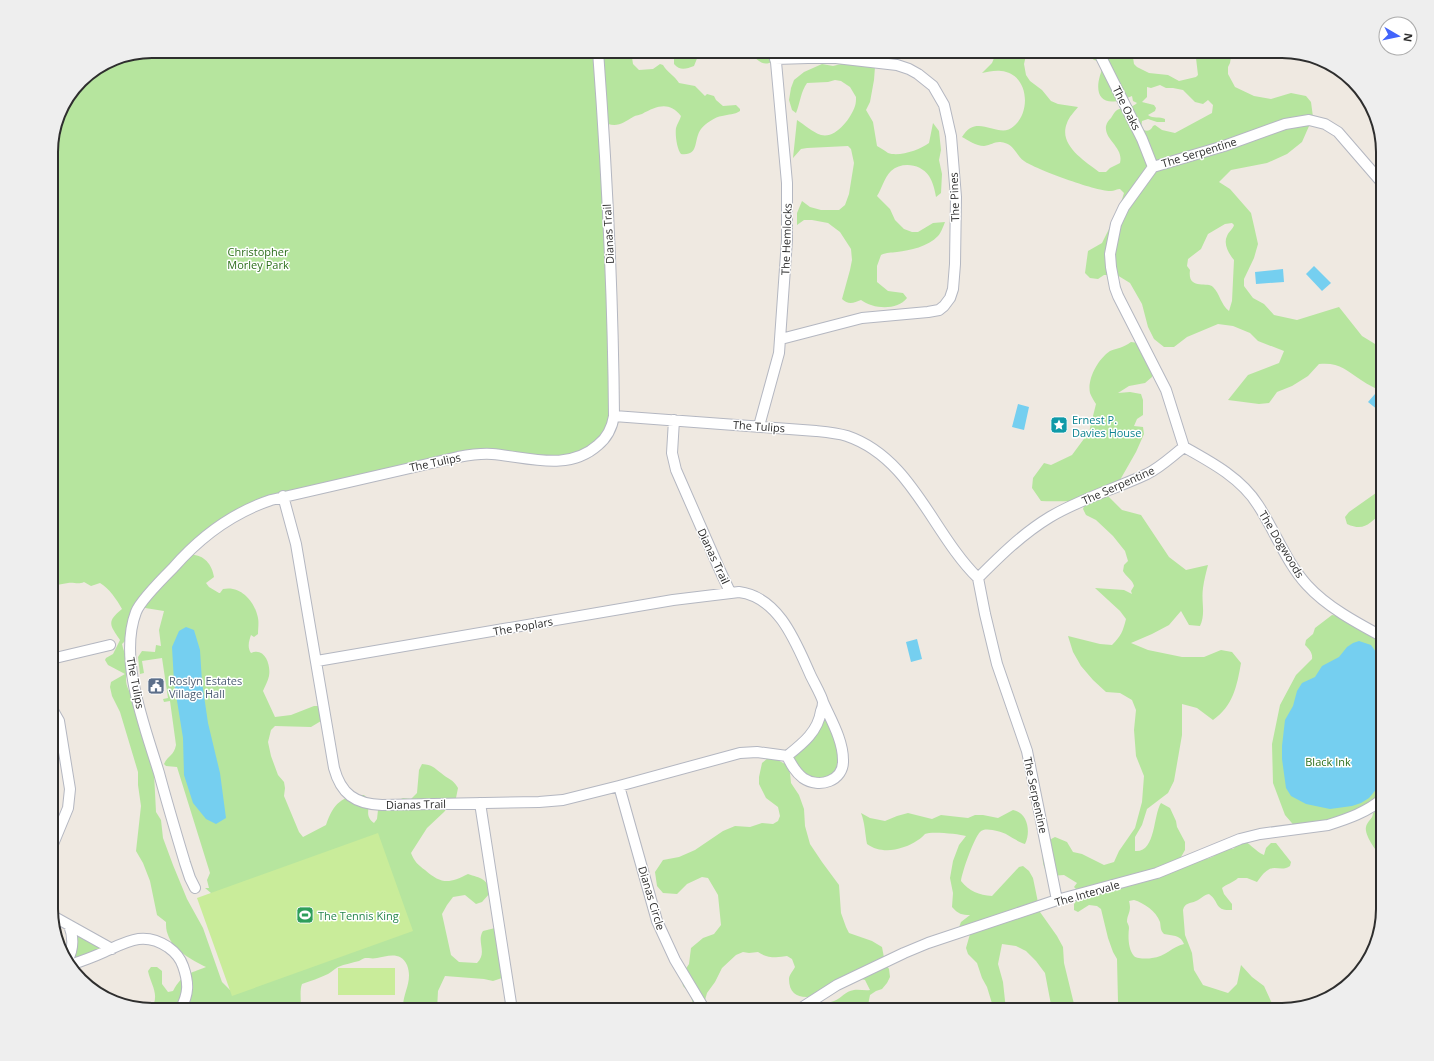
<svg xmlns="http://www.w3.org/2000/svg" width="1434" height="1061" font-family="'Open Sans',sans-serif">
<rect width="100%" height="100%" fill="#efe9e1"/>
<!-- green -->
<path fill="#b6e59e" fill-rule="evenodd" d="M153,51h478l2,13 6,6 14,-1 7,-5 3,1c4,7 11,10 16,18l16,3 10,10 2,-2 7,2 2,4 7,6 13,-1 4,4v2c-6,4 -11,3 -18,5 -7,1 -16,7 -21,13 -8,11 -1,27 -20,25 -4,-5 -6,-19 -5,-26 1,-4 4,-8 5,-12 -12,-15 -24,-10 -39,-2 -2,1 -6,1 -9,3 -9,5 -14,10 -25,7l4,304 -39,32 -82,-6 -243,55 -60,46c14,-2 24,8 26,22l-8,6 3,4 10,6h1l3,-4c17,-4 32,12 35,29 1,5 0,11 0,16l-4,3 -3,-2c-2,6 -4,12 0,18 14,-6 20,12 18,23 -1,5 -4,10 -6,15l12,26 16,-2 23,-9h4c3,5 4,9 3,15l-10,6 -36,-1 -4,4 -3,12 3,14 7,19 6,7 1,6 -1,8 15,36 4,5 23,-12c7,-21 16,-30 38,-30l5,5c0,11 -4,16 5,23l3,-4 1,-9 25,-12 8,1 6,-6 2,-23 3,-6c11,1 11,3 19,9 8,7 11,5 17,15l-2,10 -12,14 -17,16 -16,25c3,8 7,12 14,17 16,14 24,14 43,4 12,4 21,5 22,19l-8,9 -6,2 -11,-9 -12,2 -6,8 -5,9 9,41 8,7 18,1c11,-11 -1,-21 6,-32l12,-3 7,50 -9,3 -9,-2 -39,-3 -7,15 -1,19h-33c-4,-14 10,-27 3,-45 -6,-14 -20,-9 -30,-7 -4,1 -9,0 -12,0 -3,1 -4,2 -6,3 -7,2 -14,3 -21,6 -4,2 -6,5 -10,7 -8,4 -18,7 -26,10 -3,8 0,17 -2,26h-148l-8,-1 10,-6c4,-11 -4,-21 -6,-32l3,-4h6l5,4v13l6,8 5,-1c10,-18 16,-17 33,-24 -14,-7 -33,-17 -38,-32 -2,-4 -2,-9 -2,-13l-9,-7 -7,-34 -7,-18 -7,-12 5,-45 -3,-21v-13l-18,-60 -8,-16 -2,-9 1,-5 14,-8 -17,-9 -3,-5 1,-2 7,-4 7,-14c-10,-15 -14,-18 2,-31 -5,-9 -13,-21 -22,-26l-9,3 -7,-4c-6,3 -10,0 -16,1 -6,1 -11,2 -17,3v-440l11,-39 23,-31 29,-17zM139,607l25,4 -5,19 2,16 -5,-1 -1,7 -13,-1 -4,6 2,17 4,-1 -2,-12 20,-3 6,40 -5,1 1,3 6,-1 6,44c-2,11 -8,10 -12,19l2,2 11,1 33,106 -3,7 2,8h-4l6,5h11l8,97 -8,-8 -19,-54 -16,-29 -14,-34 -10,-27 -2,-18 -5,-8 -2,-39 -20,-74c-4,-6 -8,-12 -8,-20 1,-7 3,-13 1,-19 -1,-5 -4,-10 -5,-16l6,-6z
M674,51h58l-13,1 -15,6 -6,-2 -4,10c-8,3 -14,5 -20,-2z
M744,51h31l-2,10c-13,9 -18,-8 -29,-10z
M844,51h42l-5,6 -6,10 -1,13 -4,22 -4,8 7,12 4,24c4,2 8,5 11,7 11,4 32,-3 41,-10l4,-20 6,8 2,19 -2,10 3,14 -1,19 -5,4c-1,-6 -3,-15 -7,-21 -8,-12 -27,-15 -38,-5 -7,7 -9,17 -14,25l13,13 5,11 9,9 8,3h6l15,-9 12,-1c-2,5 -4,11 -7,14 -10,11 -28,14 -41,16 -6,1 -10,0 -16,3l-4,11v16l11,9 15,2 4,5c-10,13 -34,11 -46,2 -7,3 -13,5 -19,-1l8,-29 2,-10 -1,-11 -11,-17 -12,-9 -16,-3h-8l-7,5v-12l5,-12 8,6 11,3h18l6,-5 4,-11 5,-31 -3,-14 -3,-3 -41,2 -6,1 -8,9 4,-38c8,5 15,12 24,15 15,4 30,-17 34,-29 1,-3 1,-6 1,-9l-6,-10 -9,-6 -6,-1 -7,2 -21,1c-6,8 -7,20 -11,30l-4,-3 -3,-10 2,-12 3,-8 10,-8 18,-8 11,2 8,-2 10,-10z
M997,51h30l-3,13 2,11 4,6 12,9 9,11 7,3 20,3c-4,5 -9,10 -11,16 -9,22 17,37 32,49h7l4,-4 10,-5c4,-16 -16,-23 -14,-37 1,-4 3,-6 5,-8 2,-3 3,-6 6,-8 6,-3 16,-2 20,-7l-4,-2 -1,-5c-34,16 -41,-5 -27,-33l-11,-3 -8,-7v-2h46l2,13 3,3 12,6 19,2 11,6 17,-4 2,-2 -2,-17 2,-4 11,-1 5,3 2,-5h16l-2,12 -2,4v7l7,13 19,9 17,3 20,-6 15,3 5,6 2,15 -11,25 -15,12 -20,9 -36,7 -12,12 11,7 21,24 3,13 4,18 -4,14 -10,21v7l9,12 11,6 10,11 23,5 42,-13 23,29 18,11h3v46c-7,-5 -15,-8 -22,-13 -15,-10 -22,-18 -42,-16l-11,12 -16,10 -15,6 -8,11 -10,1 -31,-4 20,-25 31,-12 5,-12 -26,-10 -8,-8 -17,-7 -15,-2 -31,13 -13,10h-10l-10,-8 -6,-12 -6,-23 -12,-21 -13,-8h-13l-6,4 -8,-1 -5,-5 3,-22 14,-8 17,-34 5,-16 -4,-4c-3,0 -6,2 -9,2 -13,1 -76,-22 -87,-30 -7,-5 -10,-16 -19,-18 -10,-3 -12,2 -21,3 -8,0 -16,-6 -22,-9 15,-26 37,4 52,-11 18,-15 14,-53 -13,-55 -6,-1 -13,1 -19,2l10,-10zM1160,85l6,3h7l10,2 12,12 8,2 5,-4 5,5 -1,8 -37,20 -13,-3 -7,-5 -2,1c-3,6 -8,6 -12,2l1,-7 6,-2 9,3h8v-3c-5,-3 -12,0 -17,-4l7,-4 1,-3 -2,-3 -12,-3 5,-5v-10l4,1zM1232,223l2,2c-1,4 -5,6 -7,11 -4,8 2,18 7,24l-2,41 -3,10c-8,-6 -9,-17 -16,-24 -5,-6 -26,4 -23,-17l-3,-4 1,-7 13,-10 7,-15 17,-10z
M1131,342l7,1 15,26 -1,8 -7,6 -16,3 -11,7 12,-1 11,2 2,6v15l-6,4 -3,7 9,1 1,7 -8,18 -16,28 -12,7 -1,8 15,15 19,5 28,42 17,13 22,-5c-2,8 -4,15 -5,23 -2,14 3,25 -3,38l-11,-1 -8,-14 -12,14 -17,9 -21,9 17,7 34,7h22l17,-7 11,2 9,11c-4,23 -8,43 -28,57l-16,-12 -15,-4v31l-8,46 -6,12 -21,16 -5,16 -7,12v14c21,2 18,-36 26,-48l9,5 6,13 1,6 8,15v8l-4,7c12,2 26,5 36,-3l1,-4 7,-3 8,2 6,-6 5,-2c8,4 11,10 20,14l2,-7 5,-5h5l15,19 -1,4c-8,6 -15,-1 -22,4 -4,2 -8,8 -11,12l-10,-4h-9c-5,5 -12,6 -16,10l2,6 8,10v6c-18,1 -12,-8 -23,-16 -6,1 -8,5 -13,7 -6,3 -11,1 -13,9l2,25 7,18 2,17 9,15 25,8 9,-9 4,-19 11,12 12,9 11,24h-170l13,-8 -1,-43 -4,-7 -5,-14 -7,-29 -4,-3 -8,-1 -11,7 -4,-2v-6l4,-5v-8l-4,-4 3,-4 -13,-8 -14,1c-11,-10 -10,-33 5,-39l12,5 6,10 9,2 22,11 10,-3 5,-11 16,-23 7,-26 2,-26 -8,-20 -2,-26 2,-20 -4,-10 -12,-7 -14,-1 -13,-12 -12,-14 -8,-14 -5,-16 32,8 12,1c9,-9 11,-14 14,-26l-6,-8 -25,-23 29,2 8,4 -1,-3 3,-5c-1,-6 -8,-9 -11,-15l1,-6 4,-4 -3,-10 -12,-15 -17,-16 -10,-5 -3,-6 2,-6c-14,-3 -29,-1 -44,-2l-9,-13 1,-10 11,-15 7,2 21,-10 17,-23 7,-28c-2,-3 -5,-8 -6,-11 -3,-14 8,-34 20,-42 7,-3 13,-3 21,-9zM1134,900c10,3 22,11 26,22 1,5 0,8 4,12 8,2 16,0 20,10 -11,2 -19,13 -32,14 -4,1 -15,1 -18,-2 -6,-7 -6,-20 -5,-28 0,-2 -1,-4 -2,-6 0,-8 5,-10 2,-21z
M1383,488v24c-14,11 -18,20 -36,12l-2,-7 4,-5z
M1332,615l7,1 44,21v161l-13,10 -73,21 -12,-14 -12,-32 -1,-39 8,-39 16,-30 16,-16c1,-6 -3,-10 -7,-14l1,-5 7,-6 2,-6z
M823,702l17,38 -1,34 -25,9 -27,-27 17,-14z
M768,758l8,1 9,5 5,9 1,10 8,12 5,14 1,17 5,18 12,18 17,23 2,28 5,14 3,6 23,8 10,6 3,16 4,6 1,8 -3,6 -5,6 -6,2 -6,4 -3,15h-56c8,-9 14,-6 23,-9 8,-3 11,-10 20,-11 5,-1 11,1 16,0l-5,-10 -11,-3 -39,19c-14,3 -26,0 -26,-17 0,-4 4,-8 6,-12l-3,-8 -5,-3c-10,2 -21,2 -29,-4l-9,1 -6,-1 -7,3 -14,13 -7,14 -8,11 -4,14 -10,-3 -3,-11 -7,-7 -2,-10 8,-12 2,-16 12,-10 11,-4 7,-9 -3,-30 -10,-17 -6,-1 -15,7 -10,10 -14,-1 -6,-7 -2,-14 8,-12 16,-3 16,-7 28,-19 12,-5 15,1 12,-4 11,1 5,-3 2,-5 -2,-9 -12,-9 -7,-14v-7l3,-14z
M1380,808h3v50c-6,-5 -19,-23 -17,-31 1,-6 7,-8 7,-14z
M1013,810c15,3 18,22 12,34 -10,-3 -17,-11 -28,-13 -5,-1 -13,-3 -17,1 -6,6 -18,40 -19,49 8,10 18,14 31,15l27,-29 4,-1 6,5 4,7 7,34 17,24 6,11 1,16 10,41 10,6h-32l-7,-37 -9,-12 -10,-10 -10,-5 -14,-2 -4,20 5,18 3,28h-12l-7,-23 -5,-9 -5,-15 -9,-9 -2,-6 4,-14 -12,-4 3,-8 9,-7c-8,0 -12,-1 -18,-8l1,-14 -3,-15 3,-17 6,-16 7,-9c-7,-2 -35,-5 -41,-2 -2,2 -5,5 -7,6 -15,10 -36,15 -51,4 -2,-10 -2,-21 -6,-31l9,5 15,3 12,-5 11,-3 24,6 9,-4 27,3 7,-3h8l15,3z
M72,932l40,17 -42,16z"/>
<!-- pitch -->
<path fill="#c9ec9a" d="M378,833l35,98 -181,65 -35,-98z
M338,968h57v27h-57z"/>
<!-- water -->
<path fill="#75cff0" d="M1314,266l17,17 -9,8 -16,-17z
M1283,269l1,13 -28,2 -1,-12z
M1375,394l8,6v14l-15,-12z
M1018,404l11,3 -5,23 -12,-3z
M186,627l8,3 6,20 2,32 6,41 12,50 6,45 -10,6 -10,-5 -13,-16 -9,-28 -1,-37 -9,-56 -2,-35 7,-16z
M917,639l5,20 -11,3 -5,-20z
M1359,641l12,4 12,17v119l-14,17 -8,5 -9,3 -22,3 -24,-5 -15,-8 -5,-8 -4,-29v-13l3,-26 8,-14 4,-15 5,-8 13,-6 7,-11 17,-9 8,-10 6,-4z"/>
<g fill="none" stroke-linecap="round" stroke-linejoin="round">
<!-- street casing -->
<g stroke="#b4b7c1" stroke-width="12">
<path id="street" d="M1098,51l44,88 11,28
M775,59l33,-1h28l61,7 12,4 9,5 15,12 11,19 7,31 5,61 -1,67 -2,25 -3,9 -6,8 -5,4 -11,2 -66,6 -81,21
M614,416l202,15c10,1 21,2 31,5 65,22 85,97 131,142
M674,420l-2,33 4,17 42,96 12,26
M759,426l20,-73 8,-113v-57l-12,-132
M1184,447c27,15 57,31 74,58 17,26 28,57 49,80 20,22 50,38 76,52
M283,496l13,48 38,224c7,26 21,36 48,37l157,-3 24,-2 56,-14 121,-33 17,-1 30,4c15,-12 31,-24 34,-45 1,-2 2,-6 2,-9 -1,-6 -10,-21 -13,-28 -14,-31 -31,-77 -71,-82l-66,8 -356,61
M51,659l59,-14
M787,756c4,8 8,16 16,22 16,11 41,3 40,-18 0,-20 -12,-40 -20,-58
M619,786l38,135 18,39 30,50
M480,803l32,207
M51,849l17,-41 2,-19 -11,-68 -8,-14
M195,888l-5,-10 -5,-15c-9,-30 -18,-60 -26,-90 -14,-46 -41,-114 -23,-161 4,-11 28,-35 37,-44 27,-31 59,-55 98,-68l187,-43c11,-2 22,-4 34,-3 36,3 76,18 106,-9 10,-8 14,-17 16,-29 -1,-122 -7,-244 -16,-365
M1057,900l-30,-149 -30,-87 -12,-50 -7,-36c22,-22 44,-44 72,-61 30,-18 65,-28 97,-43 14,-7 25,-18 37,-27l-18,-57 -48,-94 -3,-8 -4,-21 -1,-13 6,-30 8,-17 29,-40 71,-21 61,-22 24,-4 16,4 13,8 45,52
M51,915l61,34
M67,961c7,-12 7,-23 2,-36
M70,965c12,-4 23,-8 34,-13 24,-11 40,-21 64,-5 7,5 12,10 15,19 6,17 6,28 -3,44
M692,1010l9,-6
M798,1010l39,-25 67,-32 24,-10 129,-43 100,-27 83,-34 20,-5 68,-9c19,-6 40,-13 55,-27"/>
</g>
<!-- street -->
<use href="#street" stroke="#fff" stroke-width="10"/>
</g>
<!-- icons -->
<defs>
<g id="sight-square" transform="scale(0.9)"><rect x="-9" y="-9" width="18" height="18" rx="4" fill="#0f9aa8" stroke="#fff"/><path d="M0-6L1.8-2.2L6-1.7L2.9 1.2L3.7 5.4L0 3.3L-3.7 5.4L-2.9 1.2L-6-1.7L-1.8-2.2Z" fill="#fff"/></g>
<g id="civic-square" transform="scale(0.9)"><rect x="-9" y="-9" width="18" height="18" rx="4" fill="#5c6f8a" stroke="#fff"/><path d="M-.6-6.5H3V-4.5H.6V-3L4-1V1h2V6H-6V1h2V-1L-.6-3ZM-1.2 2.5V6h2.4V2.5Z" fill="#fff"/></g>
<g id="stadium-square" transform="scale(0.9)"><rect x="-9" y="-9" width="18" height="18" rx="4" fill="#2e9e5b" stroke="#fff"/><path d="M0-5a6.5 5 0 1 0 0 10a6.5 5 0 1 0 0-10ZM-3.5-1.8h7v3.6h-7Z" fill="#fff"/></g>
</defs>
<g fill-rule="evenodd">
<use href="#sight-square" x="1059" y="425"/>
<use href="#civic-square" x="156" y="686"/>
<use href="#stadium-square" x="305" y="915"/>
</g>
<g text-anchor="middle" dominant-baseline="central" stroke-width="3" stroke-linejoin="round" paint-order="stroke">
<!-- street labels -->
<g font-size="11" fill="#2e2e2e" stroke="#fff">
<text transform="translate(1127 108) rotate(63)">The Oaks</text>
<text transform="translate(1199 152) rotate(-17)">The Serpentine</text>
<text transform="translate(954 197) rotate(-92)">The Pines</text>
<text transform="translate(608 234) rotate(-93)">Dianas Trail</text>
<text transform="translate(786 239) rotate(-88)">The Hemlocks</text>
<text transform="translate(759 426) rotate(4)">The Tulips</text>
<text transform="translate(435 462) rotate(-12)">The Tulips</text>
<text transform="translate(1118 485) rotate(-24)">The Serpentine</text>
<text transform="translate(1282 544) rotate(59)">The Dogwoods</text>
<text transform="translate(714 556) rotate(65)">Dianas Trail</text>
<text transform="translate(523 626) rotate(-10)">The Poplars</text>
<text transform="translate(136 683) rotate(79)">The Tulips</text>
<text transform="translate(1036 795) rotate(78)">The Serpentine</text>
<text transform="translate(416 804) rotate(-1)">Dianas Trail</text>
<text transform="translate(1087 893) rotate(-16)">The Intervale</text>
<text transform="translate(652 898) rotate(73)">Dianas Circle</text>
</g>
<!-- park labels -->
<g font-size="11" fill="#2c6e1b" stroke="#fff">
<text x="258" y="251">Christopher<tspan x="258" dy="13">Morley Park</tspan></text>
<text x="1328" y="761">Black Ink</text>
</g>
<!-- culture labels -->
<g font-size="11" fill="#0d838f" stroke="#fff" text-anchor="start">
<text x="1072" y="419">Ernest P.<tspan x="1072" dy="13">Davies House</tspan></text>
</g>
<!-- service labels -->
<g font-size="11" fill="#4e5e75" stroke="#fff" text-anchor="start">
<text x="169" y="680">Roslyn Estates<tspan x="169" dy="13">Village Hall</tspan></text>
</g>
<!-- leisure labels -->
<g font-size="11" fill="#27864d" stroke="#fff" text-anchor="start">
<text x="318" y="915">The Tennis King</text>
</g>
</g>
<!-- crop -->
<path d="M0 0H1434V1061H0ZM152 58H1282A94 94 0 0 1 1376 152V909A94 94 0 0 1 1282 1003H152A94 94 0 0 1 58 909V152A94 94 0 0 1 152 58Z" fill="#eee" fill-rule="evenodd"/>
<path fill="none" stroke="#2e2e2e" stroke-width="2" d="M152 58H1282A94 94 0 0 1 1376 152V909A94 94 0 0 1 1282 1003H152A94 94 0 0 1 58 909V152A94 94 0 0 1 152 58Z"/>
<!-- north arrow -->
<g transform="translate(1398 36) rotate(99)"><circle r="19" fill="#ffffff" stroke="#ababab"/>
<path d="M0-3L7 15L0 10L-7 15Z" fill="#4264fb"/>
<text y="-6" font-size="11" font-weight="bold" text-anchor="middle" fill="#2e2e2e">N</text>
</g>
</svg>
